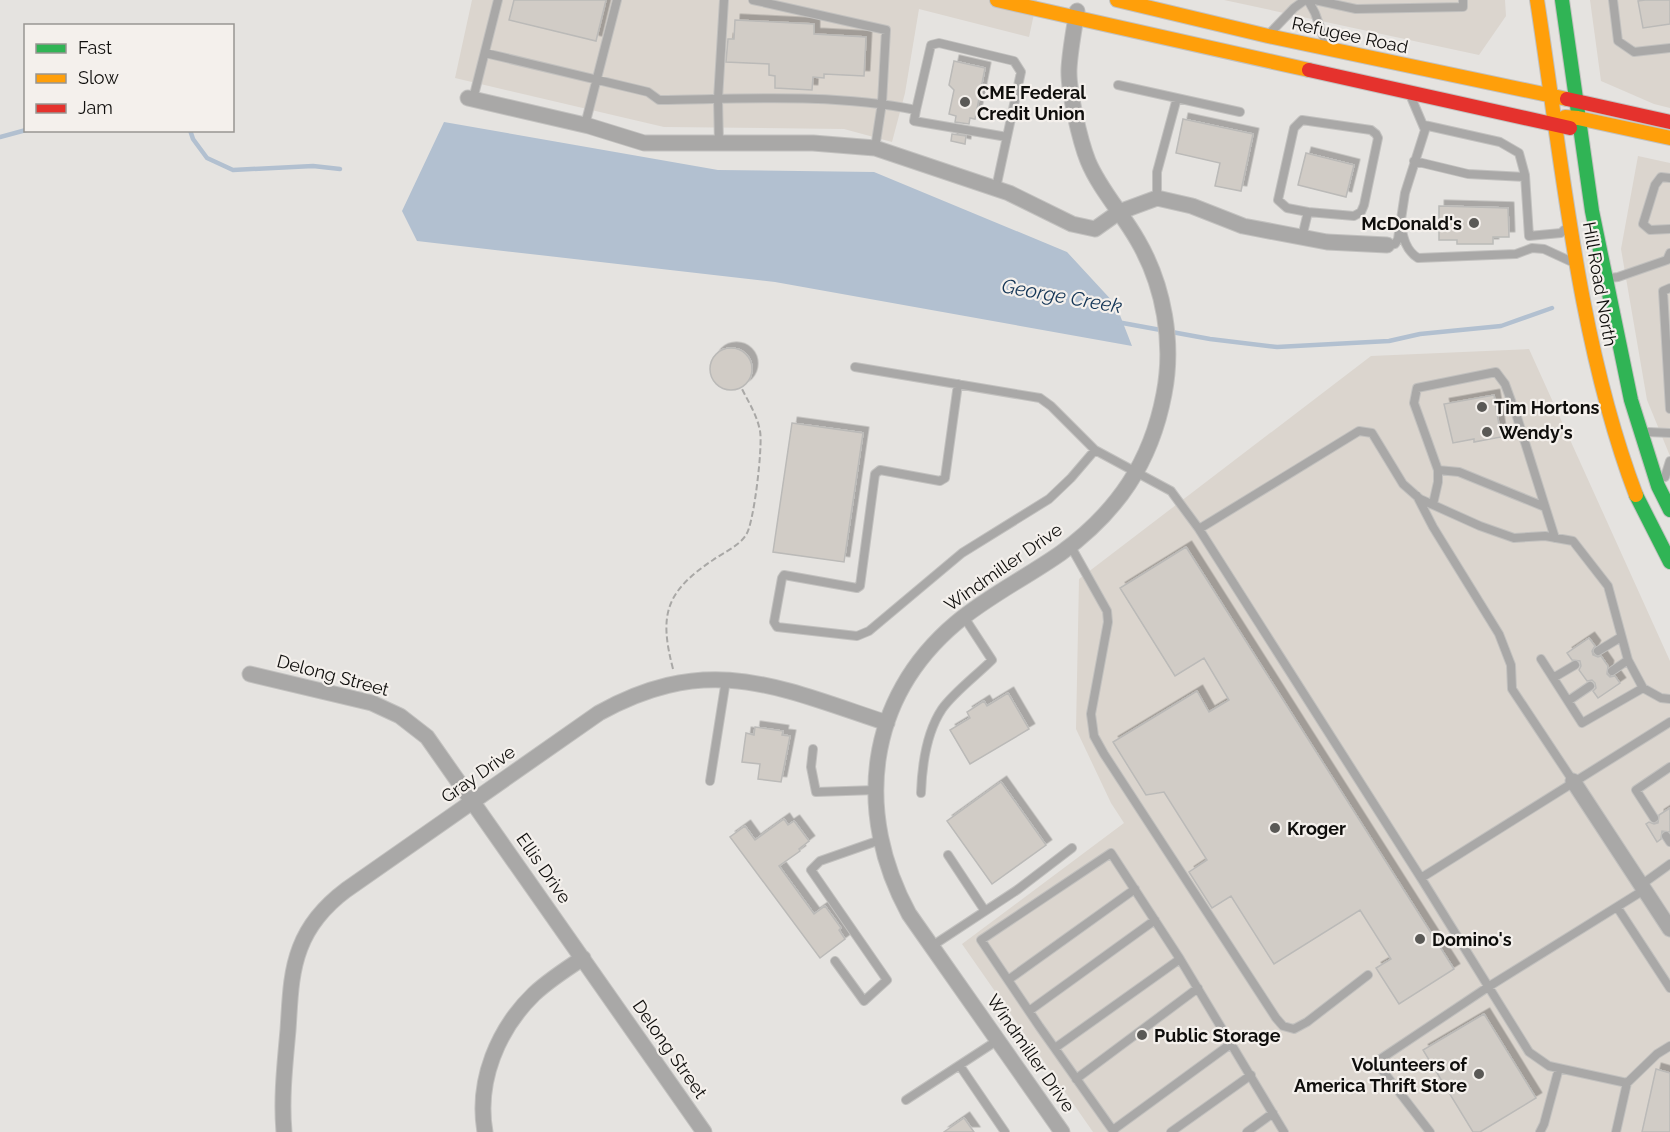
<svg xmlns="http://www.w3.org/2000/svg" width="1670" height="1132" font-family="Raleway,sans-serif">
<defs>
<filter id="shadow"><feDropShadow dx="5.5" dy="-5.5" stdDeviation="0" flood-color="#0004"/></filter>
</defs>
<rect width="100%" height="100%" fill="#e5e3e0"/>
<!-- built -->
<path fill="#dbd5ce" d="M472,0h565l-8,37 -110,-28 -14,84 -13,49 -48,-13 -180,-2 -209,-49z
M1224,0h281l1,16 -27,39z
M1590,0h80v108l-16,-4 -53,-23z
M1638,156l32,7v293l-23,-56 -26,-151z
M1529,349l141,312v471h-577l-131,-188 162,-121 -13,-20 -35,-74 3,-150 292,-223z"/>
<!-- water -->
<path fill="#b2c0d0" d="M444,122l274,48 156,2 193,80 49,53 16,41 -357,-64 -358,-41 -15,-30z"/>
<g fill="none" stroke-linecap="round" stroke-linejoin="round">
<!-- stream -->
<path stroke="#b2c0d0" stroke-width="4.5" d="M190,130l3,9 14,19 26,12 80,-4 27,3
M0,137l26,-7
M1117,322l93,17 67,8 112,-6 31,-7 81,-8 51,-18"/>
</g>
<!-- building -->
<path fill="#d1ccc6" stroke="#bbbab8" stroke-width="1.5" filter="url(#shadow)" d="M514,0h92l-10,41 -87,-21z
M1645,0h25v24l-27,4 -5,-27z
M735,20l79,4v10l52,3 -2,39 -40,-2v4l-11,-1 -1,13 -37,-2v-12l-6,-1v-11l-43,-2 2,-23h6z
M954,61l31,7 -10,51 -5,-1 -1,6 -14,-2 1,-6 -7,-2 5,-24 -5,-5z
M1183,119l70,15 -12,57 -26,-5 5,-23 -44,-10z
M952,134l14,2 -1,8 -14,-3z
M1306,153l48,12 -8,32 -48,-12z
M1439,206l69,2 1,29h-16v7h-36v-4h-18z
M710 369a21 21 0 1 1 42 0a21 21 0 1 1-42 0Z
M1494,395l7,42 -27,5v-3l-21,4 -9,-39z
M792,423l71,10 -19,129 -71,-10z
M1186,547l268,422 -55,35 -23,-36 15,-9 -31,-49 -86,54 -43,-68 -19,12 -23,-36 18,-12 -43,-68 -18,3 -33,-53 84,-51 12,21 20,-12 -25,-42 -29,18 -55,-88z
M1589,638l6,8 -3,5 1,4 5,2 3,-1 7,10 -1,8 3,3 5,-1 5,7 -22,15 -5,-7 3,-3 -1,-5 -3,-3 -5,1 -8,-11 2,-4 -1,-5 -8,-1 -5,-7z
M1008,693l21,36 -59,35 -20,-34 20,-12 -3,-6 17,-11 3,5z
M755,727l28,4 -1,4 8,1 -9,46 -23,-3 2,-15 -18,-2 4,-29 8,2z
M1001,782l45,63 -54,39 -45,-63z
M1670,808v24l-8,-1 -1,8 -4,3 -11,-18 3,-2 5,2 4,-1 1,-8z
M784,819l4,6 6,-4 15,20 -10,8 1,2 -21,15 35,48 11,-8 16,22 -2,2 6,9 -25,19 -90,-121 15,-11 10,14z
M1484,1014l52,84 -56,34h-7l-50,-82z
M1656,1069l14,4v59h-28z
M964,1118l10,14h-30z"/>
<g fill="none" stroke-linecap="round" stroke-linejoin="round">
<!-- lane casing -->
<g stroke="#c2c1bf" stroke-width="10">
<path id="lane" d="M753,0l133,30 -4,73 -7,45
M1308,0l7,13 11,31
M1315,0l41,9 107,-2v-7
M1613,0l5,41 16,11 36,-4
M1271,32l23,-24 11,-8
M485,53l163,39 11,8c85,-1 173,-7 257,10l15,-65 8,-2 75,18 7,11 -25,116
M1118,85l122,27
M473,99l25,-99
M916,110l-2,11 93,16
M585,125l32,-125
M1424,125l76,17 19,11 6,22 4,61 32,-3 3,-3
M719,144l-1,-45 6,-99
M1414,161l54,13 57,3
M1670,178l-9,-1 -6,8 -12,39 7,6 20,-1
M1157,198v-26l20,-74
M1400,222c3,14 5,28 18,36l98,-4 16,-6 12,1 26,12
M1302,237l6,-25 46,4 7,-4 3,-7 14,-67 -2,-4 -5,-4 -69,-10 -8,8 -16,72 9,8 21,4
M1387,245l8,-1 3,-5 7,-46 20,-63 -14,-33
M1610,278l8,-1 49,-17 3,-7
M1670,288l-7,3 7,118
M855,367l185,31 11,8 44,44 76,41 28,38 222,349 249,-156
M958,384l-13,94 -5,3 -60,-11 -5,4 -15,112 -3,2 -73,-13 -2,3 -8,44 3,5 80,9 12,-5 93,-78 87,-54 22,-21 24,-28
M1648,432l22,1
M1438,470l21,2 86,35
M1665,477l5,-16
M1417,496l16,31 66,107 12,31 1,24 61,92
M1433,504l5,-22v-12l-24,-67 3,-15 79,-16 9,12 12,33 38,121
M1199,529l160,-98 13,2 31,51 17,15 60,27 34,12 31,-2 28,5 35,45 20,74 15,28 18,10 9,1
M1070,545l37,66 1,11 -17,92 3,22 10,18 172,264 7,8 11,3 13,-7 61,-47
M1598,651l23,-14
M1541,659l41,64 61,-35
M1612,671l16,-11
M1553,678l22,-13
M1568,701l22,-15
M813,749l-2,18 5,25 60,-2
M710,781l16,-101
M921,793c1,-28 5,-60 21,-84 11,-16 36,-35 50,-49l-28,-43
M1654,818l-18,-28 34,-23
M1666,836l4,6
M948,855l37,56
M1421,878l108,174 20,14 78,17 30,-29 13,-8
M1641,885l29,-21
M1617,907l53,81
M932,946l85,-56 55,-42
M835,961l29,40 23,-21 -76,-110 9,-9 60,-21
M1008,980l127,-91
M1029,1011l126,-91
M1055,1048l125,-89
M960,1066l45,66
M1076,1079l122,-91
M906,1100l92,-60
M1113,1130l119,-87
M1114,1132l-75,-106 -58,-86 130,-87 69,106 104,173
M1171,1132l80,-57
M1247,1132l26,-19
M1430,1132l-54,-70 112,-75 156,-97
M1540,1132l4,-8 15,-56
M1616,1132l11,-49"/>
</g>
<!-- street casing -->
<g stroke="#c2c1bf" stroke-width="17">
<path id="street" d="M468,98l121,28 55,17h169l62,5 134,45 63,31 23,5 24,-17 38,-14 35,8 51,20 84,16 60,3
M250,674l122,29 28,13 27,21 277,395
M1573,781l97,148
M284,1132c-3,-34 1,-68 4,-102 2,-28 2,-56 12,-82 9,-24 26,-43 46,-58l253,-177c110,-61 179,-26 288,10
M485,1132c-9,-51 13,-103 49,-138 15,-14 32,-25 49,-36
M1062,1132l-153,-218c-55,-101 -43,-215 47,-291 32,-27 71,-46 105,-70 56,-41 90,-90 103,-159 10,-51 0,-108 -26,-153 -15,-27 -38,-51 -50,-80 -8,-20 -20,-71 -19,-92 1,-19 5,-39 8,-58"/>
</g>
<!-- fast casing -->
<g stroke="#c2c1bf" stroke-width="16">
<path id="fast" d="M1562,0l30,211 39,189 27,86 12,24
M1636,495l34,67"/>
</g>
<!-- slow casing -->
<g stroke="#c2c1bf" stroke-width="16">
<path id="slow" d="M997,0l312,70
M1117,0l151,36 299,63
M1537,0c25,161 41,342 99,495
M1565,117l13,1 92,20"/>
</g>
<!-- jam casing -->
<g stroke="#c2c1bf" stroke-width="16">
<path id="jam" d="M1309,70l261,58
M1567,99l103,23"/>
</g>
<!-- path -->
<path stroke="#a9a8a6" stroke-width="2" stroke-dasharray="6 3" stroke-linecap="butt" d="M673,669c-14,-54 -8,-77 40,-109 10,-7 26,-14 33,-25 8,-11 17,-90 14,-104 -3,-16 -11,-28 -18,-42"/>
<!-- lane -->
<use href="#lane" stroke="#a9a8a7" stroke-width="8"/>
<!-- street -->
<use href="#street" stroke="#a9a8a7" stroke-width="15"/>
<!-- fast -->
<use href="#fast" stroke="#30b455" stroke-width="14"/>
<!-- slow -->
<use href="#slow" stroke="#ff9f0a" stroke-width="14"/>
<!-- jam -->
<use href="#jam" stroke="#e5322d" stroke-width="14"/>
</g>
<!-- markers -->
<g fill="#5a5956" stroke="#f4f0ec" stroke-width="2">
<circle cx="965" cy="102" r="6"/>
<circle cx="1474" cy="223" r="6"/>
<circle cx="1482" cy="407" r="6"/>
<circle cx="1487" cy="432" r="6"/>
<circle cx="1275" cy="828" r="6"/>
<circle cx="1420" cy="939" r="6"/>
<circle cx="1142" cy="1035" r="6"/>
<circle cx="1479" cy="1074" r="6"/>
</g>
<g text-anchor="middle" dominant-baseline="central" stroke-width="4.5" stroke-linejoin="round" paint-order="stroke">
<!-- street labels -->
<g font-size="18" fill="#0f0e0c" stroke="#f4f0ec">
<text transform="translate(1350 35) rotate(12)">Refugee Road</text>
<text transform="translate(1600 284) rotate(80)">Hill Road North</text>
<text transform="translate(1003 567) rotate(-35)">Windmiller Drive</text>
<text transform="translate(333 675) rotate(15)">Delong Street</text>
<text transform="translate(478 774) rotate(-35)">Gray Drive</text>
<text transform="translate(544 868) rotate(55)">Ellis Drive</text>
<text transform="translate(670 1049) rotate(55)">Delong Street</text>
<text transform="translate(1031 1053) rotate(55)">Windmiller Drive</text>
</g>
<!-- poi labels -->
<g font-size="18" font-weight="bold" fill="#0f0e0c" stroke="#f4f0ec" text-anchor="start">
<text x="977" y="92">CME Federal<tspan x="977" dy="21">Credit Union</tspan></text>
<text x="1462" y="223" text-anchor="end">McDonald's</text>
<text x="1494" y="407">Tim Hortons</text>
<text x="1499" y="432">Wendy's</text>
<text x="1287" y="828">Kroger</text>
<text x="1432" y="939">Domino's</text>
<text x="1154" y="1035">Public Storage</text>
<text x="1467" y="1064" text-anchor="end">Volunteers of<tspan x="1467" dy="21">America Thrift Store</tspan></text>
</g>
<!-- water labels -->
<g font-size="20" font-style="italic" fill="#133556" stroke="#f4f0ec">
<text transform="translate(1062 296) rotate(10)">George Creek</text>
</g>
</g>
<!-- legend -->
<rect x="24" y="24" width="210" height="108" fill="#f4f0ec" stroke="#989692" stroke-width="1.5"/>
<rect x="36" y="44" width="30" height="9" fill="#30b455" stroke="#989692" stroke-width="1.5"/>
<text x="78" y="54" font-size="18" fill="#0f0e0c">Fast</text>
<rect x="36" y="74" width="30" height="9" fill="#ff9f0a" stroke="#989692" stroke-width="1.5"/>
<text x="78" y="84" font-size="18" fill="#0f0e0c">Slow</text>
<rect x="36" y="104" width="30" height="9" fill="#e5322d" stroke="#989692" stroke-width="1.5"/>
<text x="78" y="114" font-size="18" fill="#0f0e0c">Jam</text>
</svg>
